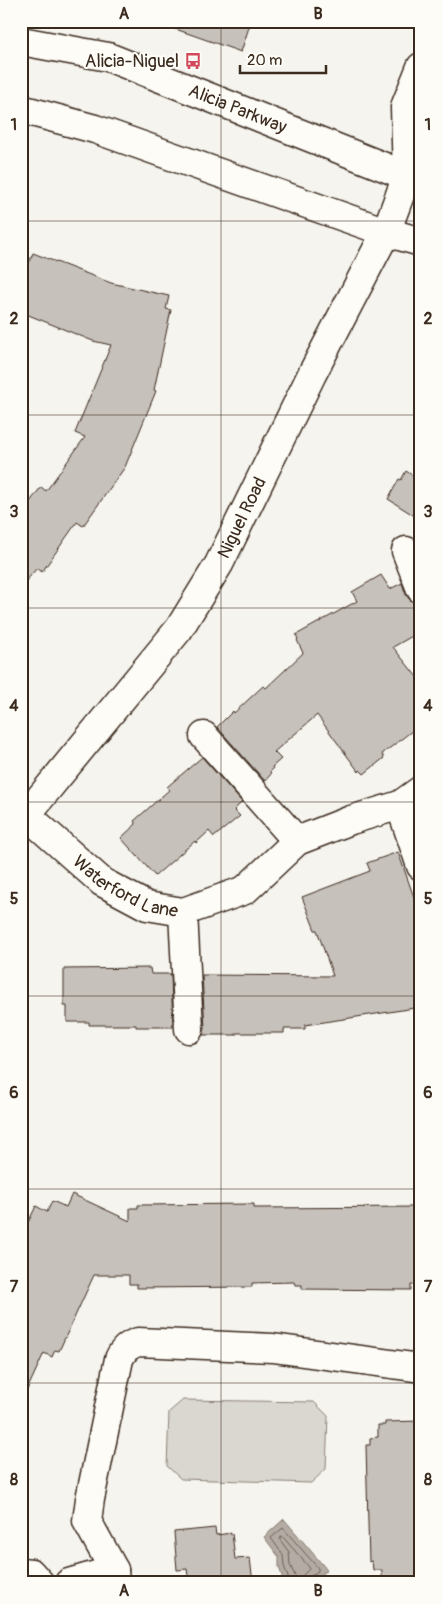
<svg xmlns="http://www.w3.org/2000/svg" width="442" height="1604" font-family="Pangolin,sans-serif">
<rect width="100%" height="100%" fill="#f5f4ee"/>
<filter id="ink" filterUnits="userSpaceOnUse"><feTurbulence type="fractalNoise" baseFrequency=".02" numOctaves="2"/><feDisplacementMap in="SourceGraphic" scale="10" xChannelSelector="R" yChannelSelector="G"/><feConvolveMatrix kernelMatrix="1 2 1 2 8 2 1 2 1" color-interpolation-filters="sRGB"/></filter>
<g filter="url(#ink)">
<!-- green -->
<path fill="#dad6d0" stroke="#8a8077" d="M183,1400l131,2 14,14 -2,53 -15,14 -130,-4 -14,-13 2,-54z"/>
<!-- water -->
<path fill="#b4aca4" stroke="#84786e" d="M284,1519l43,51c-17,13 -20,13 -40,13l-4,-4 -4,-12v-10l-15,-20z"/>
<g fill="none" stroke-linecap="round" stroke-linejoin="round">
<!-- shore -->
<path stroke="#6b5e54" stroke-width="1" d="M282,1536l27,31v2l-5,5 -4,7 -3,-1 -7,-15 -1,-13 -9,-12z
M290,1583l-6,-17 -1,-11 -12,-17 12,-10 35,40v3l-10,7 -1,5"/>
</g>
<!-- building -->
<path fill="#c7c1bb" stroke="#3b2a1e" d="M164,21h87l-10,31 -77,-27z
M33,253l78,30 58,13 -3,13 5,1 -17,80 2,1 -31,76 -42,59 -6,-4 -35,50 -5,-4 -16,19v-73l20,-27 5,4 39,-54 -10,-4 36,-88 -18,-4 -72,-29v-50l7,3z
M406,471l15,10v39l-33,-21 11,-20 2,1z
M381,575l9,14 12,-6 4,12 5,6 10,3v27l-28,16 28,35v42l-39,30 2,4 -20,16 -4,-4 -1,2 -42,-57 -43,37 7,7 -9,8 1,2 -3,3 1,2 -6,7 -48,-54 16,-16 1,2 29,-27 3,2 37,-35 -6,-13 1,-1 -2,-4 61,-34 -5,-9z
M202,757l40,45 -8,8 6,6 -26,21 -5,-6 -13,12 -1,-2 -40,35 -34,-38 15,-14 -2,-3 35,-31 -2,-3z
M398,852l23,65v90l-116,18v4h-21v4h-48v2h-33l2,-7 -3,-53 131,1 -16,-46h-2l-13,-33 68,-26 -3,-8z
M150,968l1,6h20l2,53h-37v-2h-47v-3h-22v-16h-3v-37z
M72,1194l58,27v-13h8v-3l116,-1v4l167,-1v78h-10v5l-109,-1v-4h-7l-1,-3 -42,1v4l-115,1v-4h-8v-9h-35l-35,76 -4,-1 -3,7 -8,-4 -23,50v-166l15,-31 11,6 5,-11 14,6z
M421,1421v158l-39,1v-10h-9l-1,-9 -3,1 -3,-117h4v-7l8,-1v-12h7v-3z
M215,1528l1,7 16,-2 3,26 15,-1 3,25h-64l-2,-14 -10,1 -3,-38z"/>
<g fill="none" stroke-linecap="round" stroke-linejoin="round">
<!-- minor casing -->
<g stroke="#3b2a1e" stroke-width="31">
<g id="minor">
<path d="M406,551l15,38"/>
<path d="M204,736l93,105"/>
<path d="M400,805l21,61"/>
<path id="s1" d="M21,810l81,72 45,24 36,6 62,-22 52,-49 54,-21 49,-15 21,-15"/>
<path d="M183,912l6,117"/>
<path d="M114,1570l-27,-49 3,-22 29,-140c4,-9 9,-14 19,-17l135,6 148,20"/>
<path d="M21,1572l10,1 9,10"/>
<path d="M69,1583l45,-13 1,13"/>
</g>
</g>
<!-- major casing -->
<g stroke="#3b2a1e" stroke-width="31">
<g id="major">
<path id="s2" d="M21,41l87,16 299,119 14,4"/>
<path d="M21,109l74,20 291,103 35,10"/>
<path id="s3" d="M21,824l6,-10 152,-185 40,-65 93,-190 74,-142 21,-56 -2,-69 16,-40"/>
</g>
</g>
<!-- minor -->
<use href="#minor" stroke="#fdfcf7" stroke-width="28"/>
<!-- major -->
<use href="#major" stroke="#fdfcf7" stroke-width="28"/>
</g>
</g>
<!-- grid -->
<path fill="none" stroke="#3b2a1e" stroke-width="1" stroke-opacity="0.55" d="M221,21v1562M21,221h400M21,415h400M21,608h400M21,802h400M21,996h400M21,1189h400M21,1383h400"/>
<!-- icons -->
<defs>
<g id="bus-bare" transform="scale(1.35)"><path d="M-5-6H5V4H4V6H2V4H-2V6H-4V4H-5ZM-3.5-4V0h7V-4ZM-3.5 1.2v1.5H-2V1.2ZM2 1.2v1.5H3.5V1.2Z" fill="#d1495b" stroke="#fdfcf7" stroke-width="2.5" paint-order="stroke"/></g>
</defs>
<g fill-rule="evenodd">
<use href="#bus-bare" x="193" y="61"/>
</g>
<g text-anchor="middle" dominant-baseline="central" stroke-width="4" stroke-linejoin="round" paint-order="stroke">
<!-- poi labels -->
<g font-size="18" fill="#3b2a1e" stroke="#fdfcf7" text-anchor="end">
<text x="179" y="61">Alicia-Niguel</text>
</g>
<!-- street labels -->
<g font-size="18" fill="#3b2a1e" stroke="#fdfcf7">
<text stroke="none"><textPath href="#s2" startOffset="228">Alicia Parkway</textPath></text>
<text stroke="none"><textPath href="#s3" startOffset="379">Niguel Road</textPath></text>
<text stroke="none"><textPath href="#s1" startOffset="132">Waterford Lane</textPath></text>
</g>
</g>
<!-- margin -->
<rect width="442" height="1604" fill="none" stroke="#fdfcf7" stroke-width="55"/>
<!-- scale -->
<path d="M240 65v8h86v-8" fill="none" stroke="#3b2a1e" stroke-width="2.5"/>
<text x="247" y="65" font-size="15" fill="#3b2a1e" stroke="#fdfcf7" stroke-width="4" paint-order="stroke">20 m</text>
<rect x="28" y="28" width="386" height="1548" fill="none" stroke="#3b2a1e" stroke-width="2"/>
<g font-size="16" text-anchor="middle" font-weight="bold" fill="#3b2a1e">
<text x="124" y="19">A</text>
<text x="318" y="19">B</text>
<text x="14" y="130">1</text>
<text x="428" y="130">1</text>
<text x="14" y="324">2</text>
<text x="428" y="324">2</text>
<text x="14" y="517">3</text>
<text x="428" y="517">3</text>
<text x="14" y="711">4</text>
<text x="428" y="711">4</text>
<text x="14" y="904">5</text>
<text x="428" y="904">5</text>
<text x="14" y="1098">6</text>
<text x="428" y="1098">6</text>
<text x="14" y="1292">7</text>
<text x="428" y="1292">7</text>
<text x="14" y="1485">8</text>
<text x="428" y="1485">8</text>
<text x="124" y="1596">A</text>
<text x="318" y="1596">B</text>
</g>
</svg>
